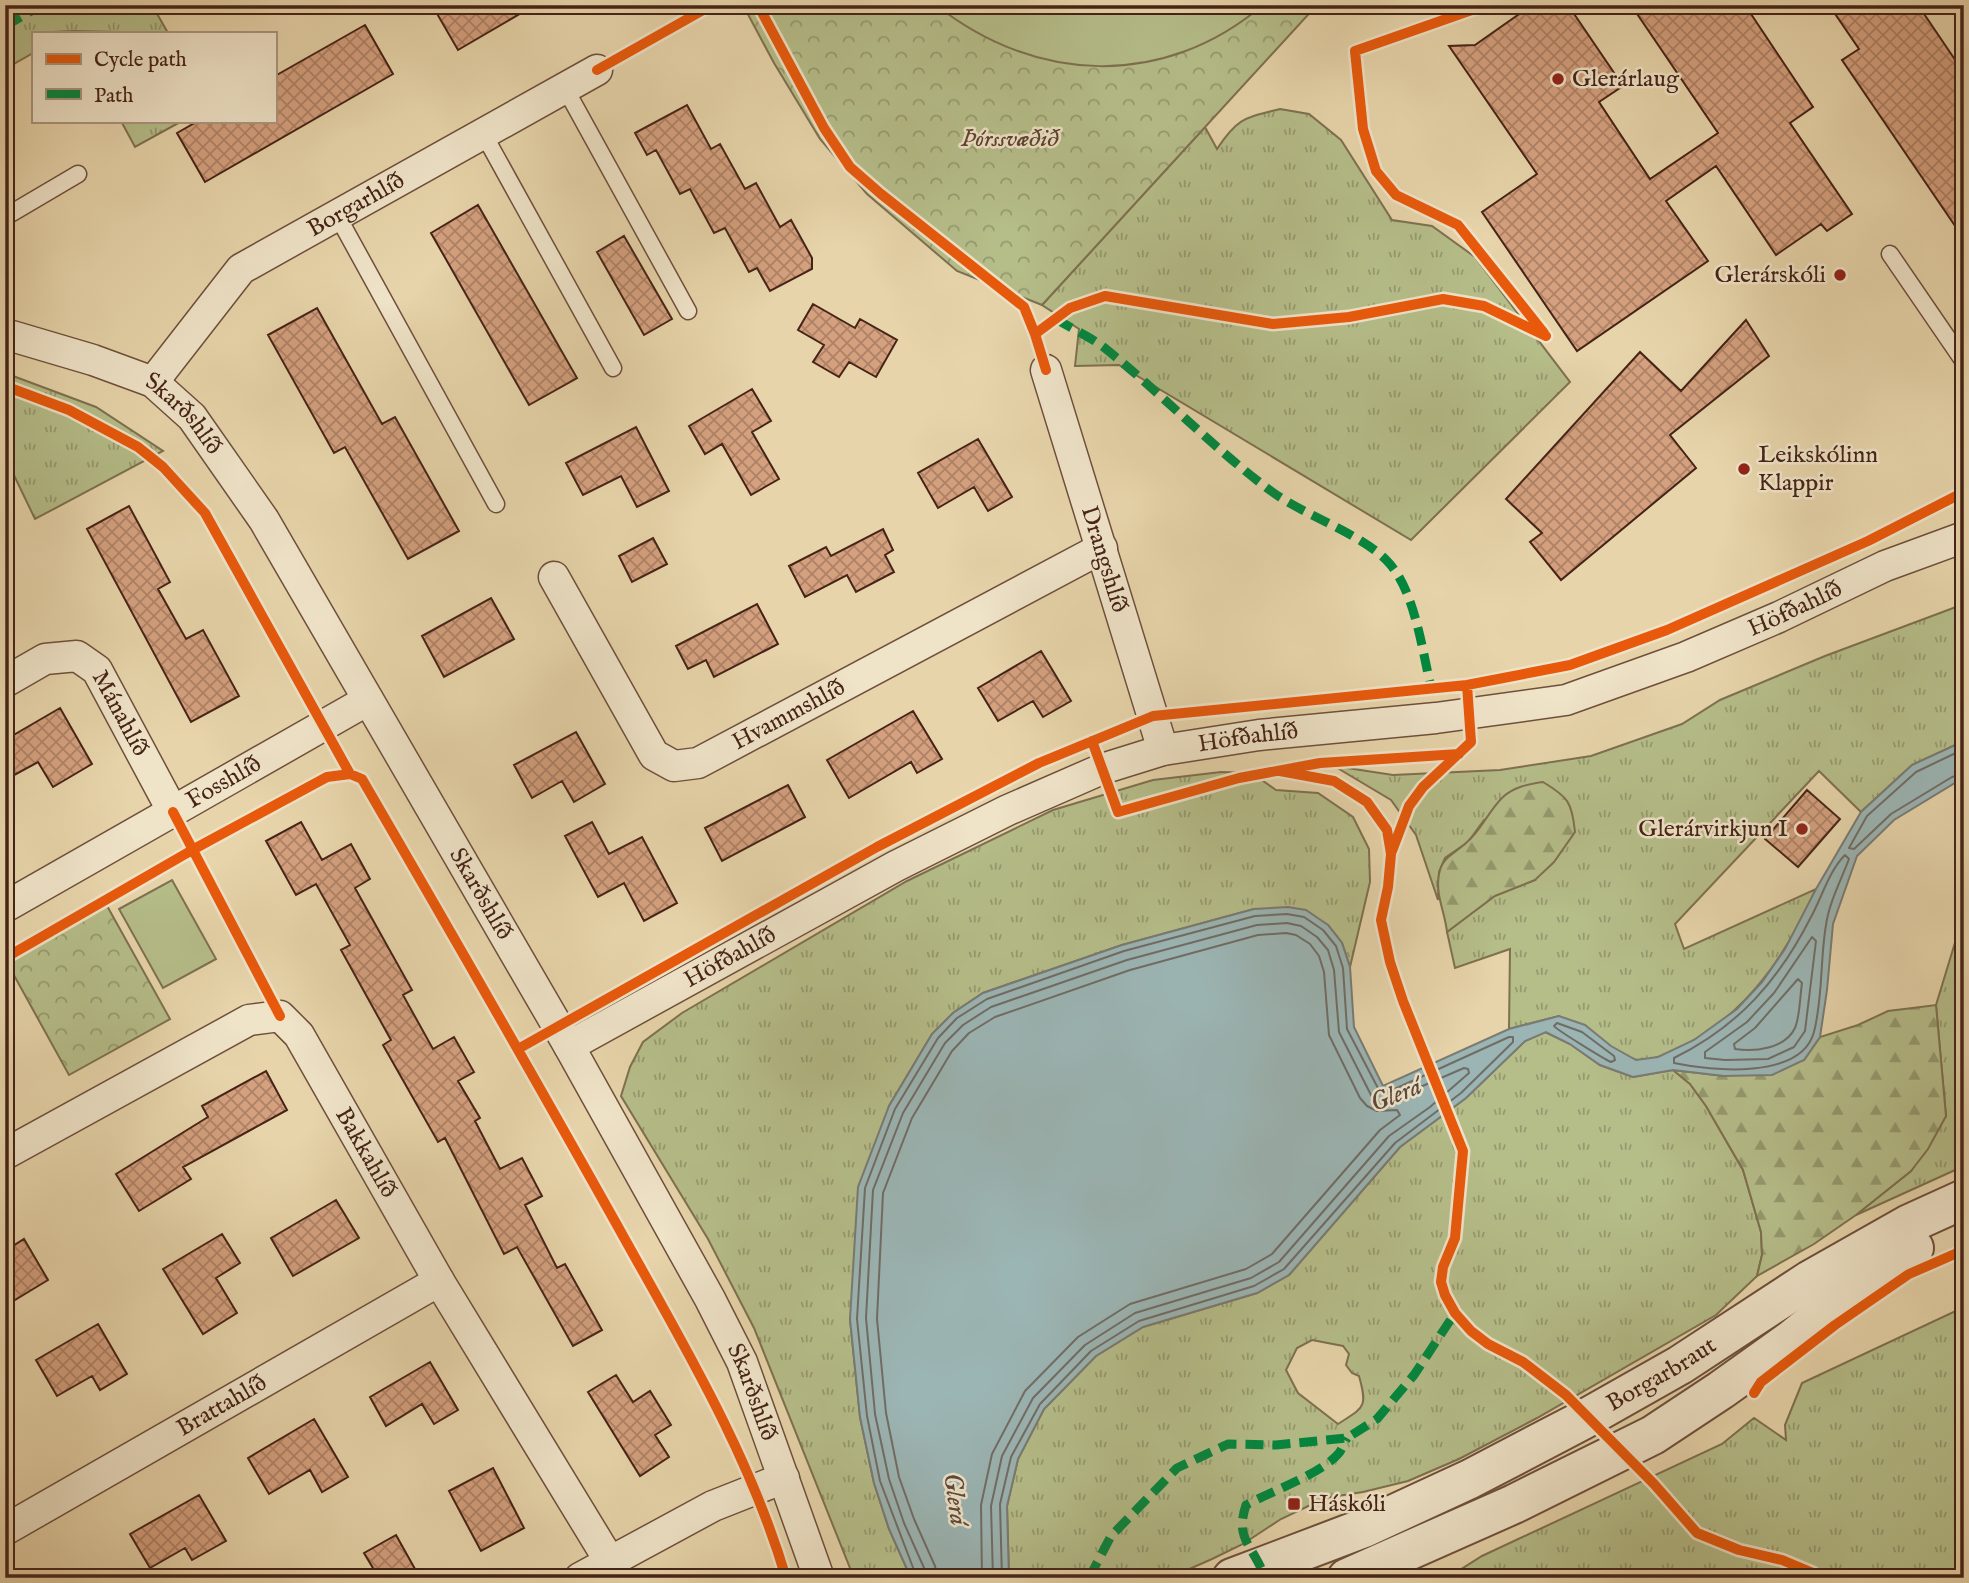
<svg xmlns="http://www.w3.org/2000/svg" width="1969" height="1583" font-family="'IM FELL English',serif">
<defs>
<pattern id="grass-tufts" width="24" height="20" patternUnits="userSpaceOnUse" patternTransform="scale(1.75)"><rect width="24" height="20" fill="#b5bd89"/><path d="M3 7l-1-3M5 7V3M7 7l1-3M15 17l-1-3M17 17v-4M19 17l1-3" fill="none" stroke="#95996f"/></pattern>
<pattern id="forest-firs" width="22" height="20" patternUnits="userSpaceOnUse" patternTransform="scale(1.75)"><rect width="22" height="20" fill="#b5bd89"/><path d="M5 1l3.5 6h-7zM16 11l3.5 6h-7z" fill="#95996f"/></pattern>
<pattern id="park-crowns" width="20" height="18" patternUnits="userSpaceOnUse" patternTransform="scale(1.75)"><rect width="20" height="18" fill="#b5bd89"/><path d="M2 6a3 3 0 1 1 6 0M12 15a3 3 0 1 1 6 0" fill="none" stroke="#95996f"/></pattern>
<pattern id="building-cross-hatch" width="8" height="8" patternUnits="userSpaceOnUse" patternTransform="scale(1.75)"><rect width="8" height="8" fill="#d4a07e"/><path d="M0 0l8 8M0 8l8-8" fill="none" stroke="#ae8266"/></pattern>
</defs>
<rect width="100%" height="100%" fill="#e7d4aa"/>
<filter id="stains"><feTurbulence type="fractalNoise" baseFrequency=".00286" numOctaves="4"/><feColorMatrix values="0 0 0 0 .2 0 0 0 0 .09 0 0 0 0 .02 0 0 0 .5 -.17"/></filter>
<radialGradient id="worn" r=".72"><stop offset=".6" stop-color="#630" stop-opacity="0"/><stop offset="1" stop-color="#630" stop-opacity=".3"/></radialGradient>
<!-- grass -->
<path fill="url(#grass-tufts)" stroke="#7e7050" stroke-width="2" fill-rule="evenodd" d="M5,5h147l16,28 -95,-2 -40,2v20l-28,16z
M1280,109l29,5 32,26 51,80 40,6 43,31 95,125 -159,158 -292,-175 -44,1 4,-37 -37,-24 163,-178 12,22c21,-32 28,-31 63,-40z
M121,121h61l-47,26z
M5,373l91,34 67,44 -128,68 -23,-48 -7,3z
M1964,604v137l-52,24 -51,47 -42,-41 -144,153 9,25 132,-60c-29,65 -70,127 -137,159 -13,6 -26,13 -41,12 -11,0 -65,-36 -79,-44l-50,13 1,-80 -55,19 -8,-36 48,-37 40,-15 -51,-60 -16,22 -23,16 -6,14 -1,28 -22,-65 -25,-35 -57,-34 59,9 107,-5 91,-14 91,-32 38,-24 105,-44z
M1221,772l31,1 24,17 42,3 35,24 16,32 1,33 -20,85 -8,-24 -14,-18 -74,-16 -132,36 -139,48 -30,20 -21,21 -43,72 -39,213 10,98 14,66 15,46 22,49h-57l-100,-250 -46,-89 -87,-143 9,-29 13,-25 39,-29 225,-132 146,-71 100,-30z
M1964,913v253l-108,49 55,-44 35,-55 -10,-111z
M1545,1032l25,12 30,21 33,12 40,-7 17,14 16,22 37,64 18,62 1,23 -5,21 -41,39 -179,103 -78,41 -51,22 -45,11 -38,6 -44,21 -38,25 -31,15 -43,19h-160l-2,-72 11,-47 26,-50 52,-53 47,-29 114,-34 32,-18 111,-128 66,-49 59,-57zM1312,1340l31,6 6,8 -3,11 6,8 7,3c9,32 5,31 -21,48l-40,-31 -12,-23 11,-22z
M1964,1307v271h-513l1,-3 30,-19 240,-112 32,-26 32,22 -1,-15 17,-42z"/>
<!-- forest -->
<path fill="url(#forest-firs)" stroke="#7e7050" stroke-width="2" d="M1543,782c25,15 29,20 32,50l-21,30 -19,18 -40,16 -48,36c-2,-20 -12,-37 -8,-58 3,-17 15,-20 27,-31 15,-12 23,-33 37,-46 11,-10 25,-13 40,-15z
M1936,1005l10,111 -18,33 -17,22 -55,44 -42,29 -57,32 5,-21 -1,-23 -18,-62 -37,-64 -16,-22 -17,-14 51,6 80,-16 16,-23 38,-12 30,-14z"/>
<!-- park -->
<path fill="url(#park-crowns)" stroke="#7e7050" stroke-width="2" d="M743,5h574l-275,300 -85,-34 -90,-77 -47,-55 -46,-76z
M106,904l64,115 -101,56 -64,-116z"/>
<!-- pitch -->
<path fill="#b5bd89" stroke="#7e7050" stroke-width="2" d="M936,5h112l47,8 28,-2 30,-6h110c-99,84 -227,79 -327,0z
M172,880l44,79 -53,29 -44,-79z"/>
<!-- water -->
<path fill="#9bb5b4" stroke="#797b75" stroke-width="2" d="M1964,741v39l-9,3 -61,37 -37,36 -24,68 -6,66 -7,47 -16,23 -32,15 -48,1 -51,-6 -40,7 -33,-12 -30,-21 -24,-12 -21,9 -59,57 -66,49 -111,128 -32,18 -114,34 -47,29 -52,53 -26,50 -11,47 2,72h-98l-22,-49 -15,-46 -14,-66 -10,-98 8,-132 31,-81 43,-72 21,-21 30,-20 139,-48 132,-36 34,-2 18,3 22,15 14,18 8,24 4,60 29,59 126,-57 50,-13 26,9 26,21 25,14 22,-3 36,-17 43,-31 25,-27 23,-33 31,-60 45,-77 51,-47z"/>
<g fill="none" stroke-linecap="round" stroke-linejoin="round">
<!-- shore -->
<path stroke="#706c66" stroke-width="2" d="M1964,749l-48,23 -49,44 -18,32 5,1 37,-35 61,-37 12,-3
M1845,855l4,4c-8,21 -20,44 -23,66 -6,35 -3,72 -12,107 -13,48 -103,39 -140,31v-5c65,-32 105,-78 137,-141 11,-20 18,-46 34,-62z
M1812,937l4,4 -11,90 -11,16 -26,12 -43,1 -20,-2v-6l42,-30 27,-29z
M1798,979l4,4c-2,13 -2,33 -7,45 -10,21 -41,24 -60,21l-1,-5 21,-16z
M1557,1023l25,9 32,24 1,4 -4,2c-7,-3 -54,-32 -57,-36z
M917,1578l-37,-97 -13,-65 -10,-97 8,-131 30,-79 43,-71 19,-20 30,-19 137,-48 131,-35 32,-2 17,3 19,13 13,16 7,22 4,61 33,63h8l121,-55h4v5l-52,51 -66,50 -111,126 -30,17 -115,35 -48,30 -51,53 -29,53 -11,47 2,74
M926,1578l-1,-8 -21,-47 -15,-44 -14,-65 -9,-96 7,-128 30,-77 42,-70 18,-18 28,-18 136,-47 130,-35 30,-2 14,3 16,11 11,13 6,20 5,62 33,65 7,4h9l76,-33 4,1 1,4 -39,34 -41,29 -110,126 -28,16 -116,35 -50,32 -52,53 -31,58 -11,50 2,72
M937,1578l-2,-12 -21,-47 -15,-42 -13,-64 -9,-94 6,-126 29,-75 40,-67 17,-18 26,-16 135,-47 128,-35 28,-2 10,2 14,9 9,12 5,16 5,63 31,63 7,8 10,5 20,-1 3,5 -20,15 -108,124 -26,15 -116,35 -52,33 -53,54 -33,63 -11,51 1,73"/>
</g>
<!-- building -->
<path fill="url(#building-cross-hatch)" stroke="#462317" stroke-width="2" d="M432,5h103l-77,45z
M1532,5h36l55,81 -24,16 51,77 68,-46 -87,-128h114l68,102 -23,16 62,91 -25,17 -6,-7 -45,31 -60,-89 -50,35 42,60 -131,90 -95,-139 55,-38 -88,-128 26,-1z
M1829,5h89l46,68v166l-122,-179 17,-11z
M365,25l28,49 -188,108 -28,-49 21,-12h77v-45z
M687,105l24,44 9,-5 25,45 11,-6 24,44 11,-7 21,38v11l-42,22 -13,-23 -8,4 -24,-44 -11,5 -24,-44 -10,5 -24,-44 -9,5 -12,-22z
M478,205l99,173 -48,27 -98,-172z
M624,236l48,83 -28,16 -47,-83z
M813,304l42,24 5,-9 37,21 -21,37 -27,-15 -10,15 -26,-15 11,-17 -26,-15z
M317,308l65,116 13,-7 64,114 -51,28 -63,-112 -11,6 -66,-118z
M1746,320l23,36 -99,79 26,33 -135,112 -31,-38 12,-9 -36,-34 134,-147 41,39z
M752,389l19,32 -19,11 27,47 -28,16 -29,-51 -17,10 -16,-28z
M636,427l33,64 -32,16 -16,-31 -38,19 -17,-32z
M978,439l34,58 -24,14 -14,-24 -36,21 -20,-35z
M129,506l41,76 -12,7 28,50 17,-9 36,66 -48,26 -104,-193z
M883,529l10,21 -8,5 9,17 -38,20 -9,-17 -42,22 -16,-31 37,-19 5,9z
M653,538l14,26 -35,18 -13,-26z
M491,598l23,41 -70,38 -22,-41z
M757,604l21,40 -64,33 -8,-17 -18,9 -12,-23z
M1041,651l30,50 -28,16 -10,-16 -35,20 -20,-33z
M60,708l32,56 -39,23 -15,-25 -33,18v-40z
M913,711l29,48 -25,14 -6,-11 -62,36 -22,-38z
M576,732l29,52 -31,18 -12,-21 -30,17 -18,-33z
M788,785l17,32 -83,44 -17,-33z
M1807,790l33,29 -42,48 -33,-28z
M301,822l21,38 29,-16 19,35 -15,9 57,102 -9,5 30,54 21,-12 20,35 -16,9 22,37 -5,3 25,48 22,-11 20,38 -17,9 32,63 8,-4 37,66 -29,16 -56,-99 -13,7 -59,-116 -7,4 -55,-97 8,-5 -50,-90 9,-5 -34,-61 -20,11 -30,-54z
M592,822l17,32 33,-17 35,66 -33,18 -20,-38 -26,14 -33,-61z
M266,1071l21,39 -104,57 8,12 -52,32 -23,-37 92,-57 -6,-11z
M336,1200l23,38 -66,38 -22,-38z
M222,1234l18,29 -24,15 21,35 -34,21 -40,-65z
M24,1239l24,41 -43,26v-55z
M98,1324l29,50 -27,16 -8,-14 -35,20 -21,-36z
M430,1362l28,48 -24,14 -12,-20 -36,22 -16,-29z
M616,1375l17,27 17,-11 21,34 -16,10 14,22 -29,19 -52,-84z
M314,1419l34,58 -26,15 -12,-22 -41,24 -21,-36z
M493,1468l31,60 -43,23 -32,-60z
M199,1495l27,46 -34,19 -7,-12 -35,20 -20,-34z
M396,1535l24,43h-41l-15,-25z"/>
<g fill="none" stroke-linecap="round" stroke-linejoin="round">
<!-- service casing -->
<g stroke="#6e4f3c" stroke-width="19">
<path id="service" d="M565,88l123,223
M483,133l130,235
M337,215l159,289
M5,217l73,-43
M1890,254l74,108"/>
</g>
<!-- minor casing -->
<g stroke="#6e4f3c" stroke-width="33">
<g id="minor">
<path id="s1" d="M5,334l88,26 60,22 39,35 72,103 305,526 141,253 32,63 77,216"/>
<path id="s2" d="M1046,370l117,380"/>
<path id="s3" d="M153,382l88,-113 356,-199"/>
<path id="s4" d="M554,577l100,178 20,11 24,-3 404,-215"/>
<path id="s5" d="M5,682l40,-23 32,-3 20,14 76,142"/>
<path id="s6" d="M5,907l363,-207"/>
<path id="s7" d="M569,1046l327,-180 112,-56 94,-41 61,-19 96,-15 177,-17 130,-18 120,-43 93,-40 106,-51 79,-29"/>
<path id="s8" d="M5,1154l244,-134 31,-4 19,19 140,246 170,279"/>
<path id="s9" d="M5,1530l434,-249"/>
<path d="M580,1578l133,-72 71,-28"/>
</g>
</g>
<!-- tertiary casing -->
<g stroke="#6e4f3c" stroke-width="42">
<g id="tertiary">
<path id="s10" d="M1232,1578l132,-50 106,-49 111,-58 99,-56 130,-85 99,-56 55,-25"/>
<path d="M1347,1578l167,-74 139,-69 68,-45 70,-50 87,-70 36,-22"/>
</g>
</g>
<!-- service -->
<use href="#service" stroke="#efe3c8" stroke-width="16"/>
<!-- minor -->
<use href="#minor" stroke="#efe3c8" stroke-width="30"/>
<!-- tertiary -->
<use href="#tertiary" stroke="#efe3c8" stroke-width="38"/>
<!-- quiet -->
<path stroke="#00873e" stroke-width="9" stroke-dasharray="18 9" stroke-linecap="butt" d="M5,26l37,-21
M5,204l5,10
M1056,319c16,10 35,18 50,30 57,46 107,99 165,142 32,24 92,43 118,72 26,29 33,87 42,124
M5,483l4,6
M1261,1568c-13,-27 -25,-32 -15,-63 24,-13 77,-32 93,-52 3,-4 5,-10 8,-15
M1089,1578l22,-42 66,-68 51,-24 48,1 71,-7 30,-19 37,-44 41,-62"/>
<!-- cycleway casing -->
<g stroke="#efe3c8" stroke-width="15">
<path id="cycleway" d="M758,5l66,123 26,39 31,27 143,113 11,27 11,36
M1486,5l-131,46 8,78 13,42 20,24 62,30 86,108
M597,70l115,-65
M1035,334l35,-26 35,-12 168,28 76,-7 94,-18 41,7 62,30
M5,386l64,24 69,37 25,20 42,46 145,261
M1092,741l26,71 121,-34 81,-15 139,-9
M1280,771l54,10 33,21 20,28 4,24 -3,33 -7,33 9,42 13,39 60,150 -8,87 -12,29 -2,15 4,13 10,18 16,18 17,13 35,18 43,33 88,89 43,49 42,17 43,10 31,13 6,5
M173,812l107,204
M1392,851l17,-45 14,-19 48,-45 -4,-57
M5,958l189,-109 133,-72 23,-3 12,5c86,148 171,296 255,446 63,114 132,227 169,353
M518,1049l359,-202 162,-84 114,-47 314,-31 103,-20 97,-35 201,-89 96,-49
M1754,1393l7,-11 74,-57 74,-51 55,-24"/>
</g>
<!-- cycleway -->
<use href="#cycleway" stroke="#e8590c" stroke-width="10"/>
</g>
<!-- markers -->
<g fill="#8f2418" stroke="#efe3c8" stroke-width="2.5">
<circle cx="1558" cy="79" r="7"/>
<circle cx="1840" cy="275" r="7"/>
<circle cx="1744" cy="469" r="7"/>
<circle cx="1802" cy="829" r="7"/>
<rect x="1287" y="1497" width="14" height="14" rx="3.5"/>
</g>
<g text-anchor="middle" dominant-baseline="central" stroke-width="5" stroke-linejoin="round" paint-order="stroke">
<!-- poi labels -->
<g font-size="24" fill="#462317" stroke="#efe3c8" text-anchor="start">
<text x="1572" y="79">Glerárlaug</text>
<text x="1826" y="275" text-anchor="end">Glerárskóli</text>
<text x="1758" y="455">Leikskólinn<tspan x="1758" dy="28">Klappir</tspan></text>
<text x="1788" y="829" text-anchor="end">Glerárvirkjun I</text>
<text x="1308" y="1504">Háskóli</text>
</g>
<!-- park labels -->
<g font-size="24" font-style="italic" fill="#5c422e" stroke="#efe3c8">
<text x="1010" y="139">Þórssvæðið</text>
</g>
<!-- street labels -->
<g font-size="24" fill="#462317" stroke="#efe3c8">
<text stroke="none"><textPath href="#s3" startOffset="275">Borgarhlíð</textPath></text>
<text stroke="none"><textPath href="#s1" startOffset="200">Skarðshlíð</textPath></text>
<text stroke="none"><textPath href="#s2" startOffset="198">Drangshlíð</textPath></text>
<text stroke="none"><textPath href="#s7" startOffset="1318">Höfðahlíð</textPath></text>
<text stroke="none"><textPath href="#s5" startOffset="152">Mánahlíð</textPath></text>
<text stroke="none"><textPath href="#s4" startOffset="354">Hvammshlíð</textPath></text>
<text stroke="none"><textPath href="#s7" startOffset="751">Höfðahlíð</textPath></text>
<text stroke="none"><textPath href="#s6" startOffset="252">Fosshlíð</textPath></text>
<text stroke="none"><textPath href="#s1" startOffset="766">Skarðshlíð</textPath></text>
<text stroke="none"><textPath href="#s7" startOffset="184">Höfðahlíð</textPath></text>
<text stroke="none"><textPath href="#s8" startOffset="472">Bakkahlíð</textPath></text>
<text stroke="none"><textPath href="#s10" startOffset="476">Borgarbraut</textPath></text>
<text stroke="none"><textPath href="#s1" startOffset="1334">Skarðshlíð</textPath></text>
<text stroke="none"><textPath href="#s9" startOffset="250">Brattahlíð</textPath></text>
</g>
<!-- water labels -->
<g font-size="26" font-style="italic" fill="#5b483e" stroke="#efe3c8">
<text transform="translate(1396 1095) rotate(-22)">Glerá</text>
<text transform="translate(955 1499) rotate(82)">Glerá</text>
</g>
</g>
<!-- margin -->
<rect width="1969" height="1583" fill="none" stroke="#e7d4aa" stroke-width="28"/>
<rect x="7" y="7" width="1955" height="1569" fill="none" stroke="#462317" stroke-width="3.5"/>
<rect x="14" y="14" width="1941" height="1555" fill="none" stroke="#462317" stroke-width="2"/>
<!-- legend -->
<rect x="32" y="32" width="245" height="91" fill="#efe3c8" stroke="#ab9681" stroke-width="2"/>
<rect x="46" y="54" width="35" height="10" fill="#e8590c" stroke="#ab9681" stroke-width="2"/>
<text x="94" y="66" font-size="21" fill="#462317">Cycle path</text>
<rect x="46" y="89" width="35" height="10" fill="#00873e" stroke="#ab9681" stroke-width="2"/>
<text x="94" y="102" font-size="21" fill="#462317">Path</text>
<rect width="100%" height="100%" filter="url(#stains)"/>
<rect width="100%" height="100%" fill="url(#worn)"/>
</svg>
